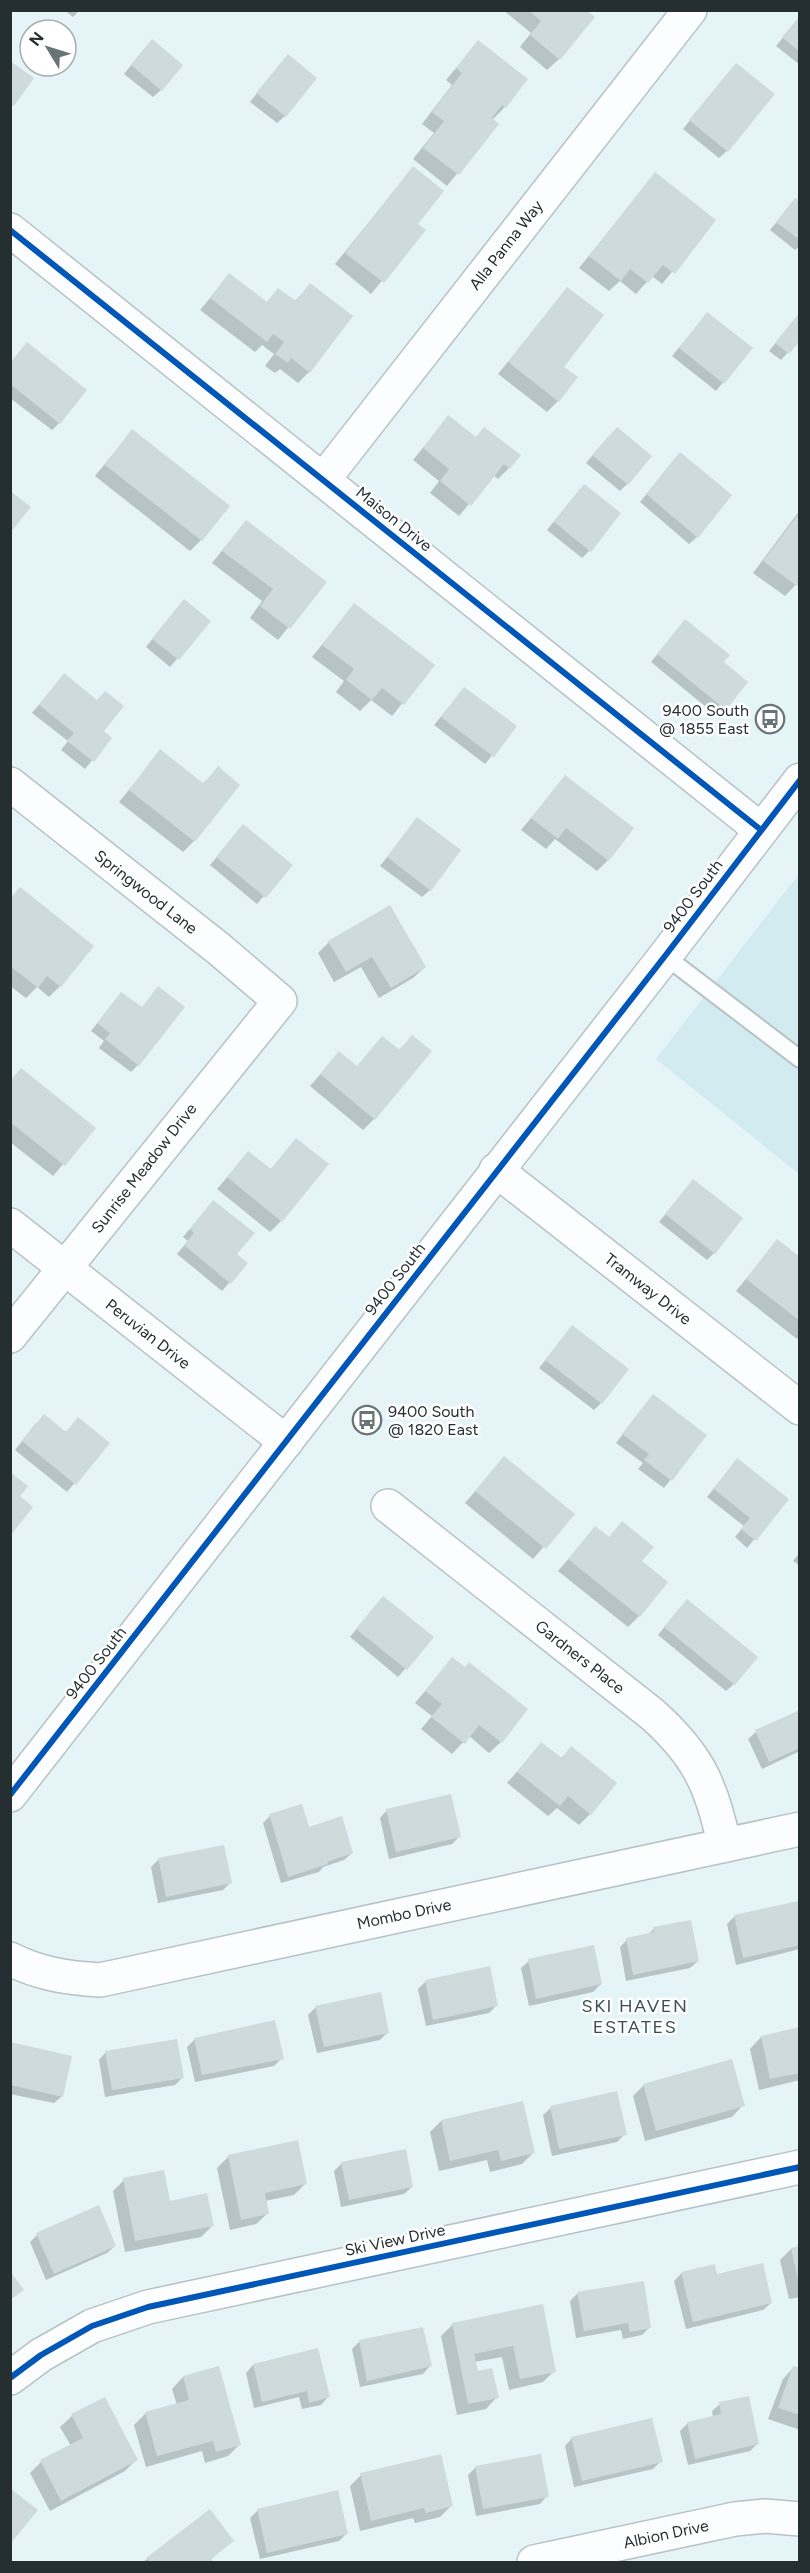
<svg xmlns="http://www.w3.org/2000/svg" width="810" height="2573" font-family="Figtree,sans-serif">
<rect width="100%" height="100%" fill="#e5f4f7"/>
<!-- built -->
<path fill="#d2ebf1" d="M799,874v300l-143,-115z"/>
<!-- shadow -->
<path fill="#0003" d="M64,10h16l-7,7z
M503,10h81l-25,49 -12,11 -27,-23 11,-14z
M800,17v48l-24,-19z
M478,42l27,65 -13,13 5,4 -50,62 -34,-27 21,-26 -12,-9 30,-39 -6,-5z
M144,49l17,41 -8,7 -29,-23z
M280,64l5,52 -8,7 -27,-21z
M729,72l-2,79 -8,7 -36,-29z
M413,168l3,56 8,6 -53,64 -36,-30z
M655,174l59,47 -52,63 -10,-8 -16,18 -16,-13 -11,10 -30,-23z
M795,200l5,3v43l-5,4 -25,-20z
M229,275l37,28 12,-13 16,12 16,-17 -1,87 -11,11 -18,-14 -5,4 -10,-7 9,-12 -12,-9 -7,7 -55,-42z
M567,289l-9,112 -11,11 -49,-38z
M800,313v26l-19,21 -12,-9z
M707,314l44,34 -35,43 -44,-35z
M10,363l49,60 -7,7 -42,-32z
M448,417l61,51 -11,11 -5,-4 -34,41 -29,-23 9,-12 -26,-21z
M132,431l69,109 -11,11 -95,-75z
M609,436l18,48 -7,7 -34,-28z
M672,462l25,75 -8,7 -49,-42z
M577,493l12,58 -7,7 -35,-28z
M800,510v70l-15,16 -32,-23z
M246,521l79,61 -47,58 -28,-22 12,-17 -50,-38z
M354,605l79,60 -41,51 -21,-16 -11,11 -24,-19 8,-11 -32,-24z
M177,608l32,13 -39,46 -24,-20z
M678,629l44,33 3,47 -8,7 -66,-54z
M64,675l37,56 9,7 -25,31 -24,-19 7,-9 -36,-28z
M464,689l51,38 -30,37 -51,-39z
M161,751l41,34 16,-17 -24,73 -11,11 -64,-50z
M565,777l43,83 -11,11 -42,-32 -9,10 -25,-19z
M417,819l13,71 -8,7 -42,-31z
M236,834l55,31 -34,39 -47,-39z
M10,899l50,87 -11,11 -12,-10 -11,11 -16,-12z
M329,942l96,25 -12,11 -34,20 -18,-31 -27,15 -16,-29z
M121,994l17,71 -7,7 -32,-24 5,-7 -13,-10z
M412,1037l-38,82 -11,11 -53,-44 29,-33 17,14 42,-16z
M10,1081l84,47 -41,48 -43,-34z
M296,1140l-15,81 -11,11 -53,-43 31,-36 22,17z
M693,1181l21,72 -7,7 -48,-38z
M206,1210l29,44 11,9 -24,28 -45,-37 11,-13 -5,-4z
M777,1241l23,18v78l-3,2 -61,-48z
M572,1327l29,76 -7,7 -55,-42z
M646,1404l59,31 -41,53 -26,-19 5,-6 -27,-20z
M36,1423l72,20 -41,49 -52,-42z
M504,1458l68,56 -39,45 -68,-56z
M730,1468l57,32 -40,48 -12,-11 9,-11 -37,-29z
M595,1528l45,33 -1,55 -11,11 -70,-56z
M800,1552v14l-7,-5z
M376,1605l56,33 -34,39 -48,-40z
M679,1609l55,75 -8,7 -68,-56z
M452,1659l49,83 -12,11 -20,-17 -17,18 -31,-25 11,-13 -17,-13z
M800,1711v40l-38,18 -14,-30 8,-7z
M541,1744l19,15 12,-11 18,66 -11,11 -22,-17 -9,8 -41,-33z
M387,1810l72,27 -7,7 -63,15 -9,-41z
M270,1816l38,13 44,24 -8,7 -21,7 -4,5 -38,11 -18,-60z
M158,1860l73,22 -8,8 -65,13 -7,-36z
M797,1903l3,11v35l-64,16 -9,-41 7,-7z
M654,1929l44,32 -8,7 -64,13 -6,-34 7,-7 20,-5z
M529,1961l72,23 -8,8 -64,14 -8,-38z
M426,1981l70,25 -7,7 -63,13 -8,-37z
M316,2007l72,25 -8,8 -63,13 -9,-38z
M800,2029v51l-41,10 -9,-41 11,-12z
M195,2039l87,19 -8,8 -79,16 -8,-35z
M10,2044l52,52 -8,7 -44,-9z
M106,2052l76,26 -7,7 -70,12 -6,-37z
M644,2085l99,20 -11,12 -87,24 -12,-45z
M551,2108l74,26 -8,8 -65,14 -9,-41z
M441,2121l92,32 -11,11 -32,8 -3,-12 -48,11 -9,-39z
M229,2156l76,28 -11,11 -29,6 3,12 -12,11 -26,6 -13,-62z
M342,2163l70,24 -8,7 -63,13 -7,-36z
M124,2180l44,22 44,24 -11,11 -76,15 -12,-61z
M37,2235l78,11 -8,7 -61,27 -16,-38z
M800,2247v50l-11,2 -9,-39 11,-11z
M682,2273l34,3 55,27 -8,7 -77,19 -12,-48z
M578,2293l71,35 -7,7 -19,4 -2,-9 -45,8 -6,-37z
M541,2306l13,65 -11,11 -34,8 -7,-33 -28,5 3,11 20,24 -11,12 -29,6 -16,-79 12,-12z
M359,2342l71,24 -7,8 -63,13 -8,-38z
M253,2365l75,32 -7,8 -19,4 -3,-12 -45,11 -8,-35z
M794,2367l6,3v60l-32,-11 15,-40z
M218,2368l21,77 -11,11 -23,7 -3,-12 -56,16 -12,-42 12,-12 31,-8 -5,-16 11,-12z
M104,2399l32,61 -11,11 -75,40 -20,-38 11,-11 30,-16 -11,-19 12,-11z
M720,2404l37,40 -7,7 -62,14 -8,-34 8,-8 25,-6 -1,-6z
M572,2438l89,23 -8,8 -79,18 -9,-41z
M476,2467l71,29 -7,8 -64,12 -8,-41z
M361,2475l90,31 -11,11 -25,6 -2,-5 -53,13 -10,-45z
M258,2510l88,24 -7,7 -79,18 -10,-41z
M232,2540l-22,20 2,2h-69l4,-3z"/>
<!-- building -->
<path fill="#cedadc" d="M528,10h58l9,7 -35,43 -30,-25 11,-14z
M800,16v36l-18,-15z
M152,39l31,26 -21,26 -31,-26z
M478,40l50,39 -22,29 -4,-3 -10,13 7,6 -40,51 -36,-27 21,-27 -12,-9 30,-39 -6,-5z
M288,54l29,24 -31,39 -30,-24z
M10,61l24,17 -20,28 -4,-3z
M736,63l39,31 -47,58 -39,-32z
M413,166l31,25 -26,33 8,6 -42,53 -39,-30z
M655,172l61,48 -41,54 -12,-9 -15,18 -18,-14 -9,12 -32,-25z
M795,198l5,3v39l-24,-18z
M229,273l38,29 11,-14 18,13 14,-18 43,33 -43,57 -19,-15 -3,5 -13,-9 9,-12 -11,-8 -6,8 -57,-44z
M567,287l37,28 -40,52 14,10 -19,25 -51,-40z
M707,312l46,36 -29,36 -45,-36z
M800,312v29l-11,13 -14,-11z
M27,342l60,48 -27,34 -50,-40v-21z
M448,415l28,22 8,-10 37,28 -11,14 -6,-5 -33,42 -31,-25 9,-12 -26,-21z
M617,427l35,29 -24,29 -36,-30z
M132,429l98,77 -28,35 -97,-76z
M680,452l52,43 -34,43 -52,-44z
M584,484l37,29 -30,39 -37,-30z
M10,491l21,16 -21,26z
M800,512v71l-3,3 -34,-25z
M246,520l81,62 -37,47 -30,-23 13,-17 -51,-38z
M184,599l27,22 -32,39 -27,-21z
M354,603l81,62 -31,40 -22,-17 -10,12 -26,-20 8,-11 -32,-24z
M685,619l45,36 -6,7 24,20 -22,28 -69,-56z
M64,673l33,27 8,-9 19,15 -20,25 8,7 -18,24 -27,-21 7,-8 -35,-28z
M464,687l53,39 -23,31 -53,-40z
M160,749l44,35 14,-18 22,19 -45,57 -66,-52z
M565,775l69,53 -25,33 -43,-33 -8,11 -27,-21z
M417,817l44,33 -30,41 -44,-34z
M243,824l50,41 -27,33 -50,-41z
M20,887l74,59 -33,41 -14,-11 -9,12 -28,-22v-67z
M390,905l36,62 -35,21 -19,-31 -26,15 -18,-31z
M158,986l27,21 -46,59 -34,-27 5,-6 -13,-10 24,-31 21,15z
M412,1035l20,16 -57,69 -55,-46 19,-23 18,15 25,-30 18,14z
M21,1068l75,60 -31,38 -55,-44v-41z
M296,1138l33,26 -47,58 -55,-45 21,-26 23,18z
M693,1179l50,39 -28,36 -50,-40z
M213,1200l42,33 -18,21 11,9 -17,21 -47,-39 10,-12 -4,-4z
M777,1239l23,18v64l-54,-42z
M572,1325l57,44 -27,35 -57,-44z
M653,1394l54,41 -35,46 -28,-21 5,-6 -27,-20z
M44,1414l22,18 12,-15 32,26 -34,42 -54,-44z
M504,1456l71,58 -29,35 -71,-58z
M737,1458l52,41 -33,42 -15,-12 9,-11 -36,-29z
M10,1472l18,14 -8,10 13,11 -23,29z
M622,1521l32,26 -12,14 26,21 -28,35 -72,-58 27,-33 14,11z
M383,1596l51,41 -27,33 -51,-41z
M687,1599l71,58 -23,28 -71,-58z
M452,1657l13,10 4,-5 59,47 -26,34 -23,-18 -14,19 -34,-27 11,-13 -17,-13z
M800,1710v38l-31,14 -14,-32z
M541,1742l21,16 9,-12 46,37 -26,32 -23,-19 -8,10 -43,-34z
M451,1794l10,43 -65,15 -10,-43z
M302,1804l7,23 33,-11 11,37 -26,9 1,2 -40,13 -19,-63z
M224,1845l8,38 -66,14 -8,-39z
M798,1901l2,44 -57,13 -9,-43z
M691,1920l8,41 -66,14 -7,-37 28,-6 -1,-5z
M594,1945l8,39 -66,15 -8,-40z
M490,1966l8,40 -65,14 -8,-40z
M381,1992l8,41 -65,14 -9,-41z
M275,2020l9,39 -82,16 -8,-37z
M800,2027v46l-30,6 -9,-43z
M177,2039l7,39 -72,12 -7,-39z
M10,2042l62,14 -9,41 -53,-12z
M732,2059l13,47 -89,25 -13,-47z
M617,2091l10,44 -68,14 -9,-43z
M523,2101l12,52 -34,8 -3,-11 -48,11 -9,-41z
M298,2140l9,44 -42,9 4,21 -28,6 -13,-65z
M406,2149l7,38 -64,13 -8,-38z
M164,2170l6,31 37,-8 7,33 -79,15 -12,-63z
M99,2205l17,41 -62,28 -18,-41z
M800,2246v38h-1l-8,-36z
M763,2263l9,40 -79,19 -12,-50 34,-8 2,10z
M10,2271l14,19 -14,10z
M644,2281l7,47 -21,4 -2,-9 -44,8 -7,-39z
M543,2304l13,68 -36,7 -7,-33 -39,8 4,17 14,-3 7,30 -31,6 -16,-81z
M423,2327l9,39 -65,15 -8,-41z
M318,2348l12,49 -21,6 -2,-12 -45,11 -9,-38z
M219,2366l22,79 -25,7 -3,-11 -56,15 -12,-44 44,-12 -6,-24z
M793,2366l7,2v47l-22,-7z
M749,2396l10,48 -64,15 -8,-37 34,-8 -2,-12z
M105,2397l33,63 -77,41 -21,-41 43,-22 -12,-24z
M652,2418l11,44 -81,19 -11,-44z
M441,2454l12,52 -27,7 -2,-5 -53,13 -11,-48z
M541,2454l8,43 -66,12 -8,-43z
M10,2488l28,22 -28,34z
M338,2490l10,44 -81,19 -10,-44z
M210,2509l24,32 -23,18 3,3h-64l-4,-4z"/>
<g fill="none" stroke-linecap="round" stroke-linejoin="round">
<!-- lane casing -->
<g stroke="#b6c2c4" stroke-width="20">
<path id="lane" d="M665,956l135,103"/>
</g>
<!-- street casing -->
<g stroke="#b6c2c4" stroke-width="36">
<path id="street" d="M10,230l751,600
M323,480l367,-470
M10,784l209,165 61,52 -270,335
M496,1170l304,238
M10,1225l276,217
M388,1506l264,208c45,40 60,71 72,130
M10,1959c30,15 57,19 90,21l700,-151
M10,2378l31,-23 51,-29 56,-19 652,-140
M534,2562l201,-43 30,-3 35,3"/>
</g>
<!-- primary casing -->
<g stroke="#b6c2c4" stroke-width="36">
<path id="primary" d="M10,1795l655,-839 135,-176"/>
</g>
<!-- lane -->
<use href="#lane" stroke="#fbfdfe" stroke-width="16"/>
<!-- street -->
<use href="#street" stroke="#fbfdfe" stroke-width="33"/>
<!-- primary -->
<use href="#primary" stroke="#fbfdfe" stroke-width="33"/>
<!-- cycleway casing -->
<g stroke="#fff" stroke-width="10">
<path id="cycleway" d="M10,230l751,600
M10,1795l655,-839 135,-176
M10,2378l31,-23 51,-29 56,-19 652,-140"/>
</g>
<!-- cycleway -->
<use href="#cycleway" stroke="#0057b8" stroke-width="6"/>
</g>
<!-- icons -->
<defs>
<g id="bus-ring" transform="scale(1.5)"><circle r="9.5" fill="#fff" stroke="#687476" stroke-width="1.5"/><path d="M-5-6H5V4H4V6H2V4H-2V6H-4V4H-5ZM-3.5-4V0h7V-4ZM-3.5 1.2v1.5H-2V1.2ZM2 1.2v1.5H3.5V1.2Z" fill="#687476"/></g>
</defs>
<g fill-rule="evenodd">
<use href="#bus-ring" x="770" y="719"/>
<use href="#bus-ring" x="367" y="1420"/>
</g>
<g text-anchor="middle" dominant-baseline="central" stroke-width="5" stroke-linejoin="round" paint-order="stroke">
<!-- street labels -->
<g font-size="16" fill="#252f31" stroke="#fff">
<text transform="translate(506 245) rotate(-52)">Alla Panna Way</text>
<text transform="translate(394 519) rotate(39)">Maison Drive</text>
<text transform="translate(146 892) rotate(38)">Springwood Lane</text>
<text transform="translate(693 896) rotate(-53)">9400 South</text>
<text transform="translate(144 1168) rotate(-52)">Sunrise Meadow Drive</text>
<text transform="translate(395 1279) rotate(-52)">9400 South</text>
<text transform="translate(648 1289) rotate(38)">Tramway Drive</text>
<text transform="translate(148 1334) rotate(38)">Peruvian Drive</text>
<text transform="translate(580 1657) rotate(38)">Gardners Place</text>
<text transform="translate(96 1663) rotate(-52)">9400 South</text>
<text transform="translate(404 1914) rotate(-12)">Mombo Drive</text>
<text transform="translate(395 2240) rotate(-12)">Ski View Drive</text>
<text transform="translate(666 2534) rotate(-12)">Albion Drive</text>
</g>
<!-- poi labels -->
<g font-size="16" fill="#252f31" stroke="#fff" text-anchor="end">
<text x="749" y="710">9400 South<tspan x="749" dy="18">@ 1855 East</tspan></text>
<text x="388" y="1411" text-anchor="start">9400 South<tspan x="388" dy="18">@ 1820 East</tspan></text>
</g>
<!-- neighbourhood labels -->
<g font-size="18" letter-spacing="1.5" fill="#384f53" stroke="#fff">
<text x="635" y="2006">SKI HAVEN<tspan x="635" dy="21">ESTATES</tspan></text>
</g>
</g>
<!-- border -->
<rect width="810" height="2573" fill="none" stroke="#252f31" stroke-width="24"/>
<!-- north arrow -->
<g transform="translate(48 48) rotate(308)"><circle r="28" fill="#ffffff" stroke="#a8acad" stroke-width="1.5"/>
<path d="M0-4.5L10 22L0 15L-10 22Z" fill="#687476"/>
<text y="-9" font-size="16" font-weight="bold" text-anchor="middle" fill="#252f31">N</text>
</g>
</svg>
